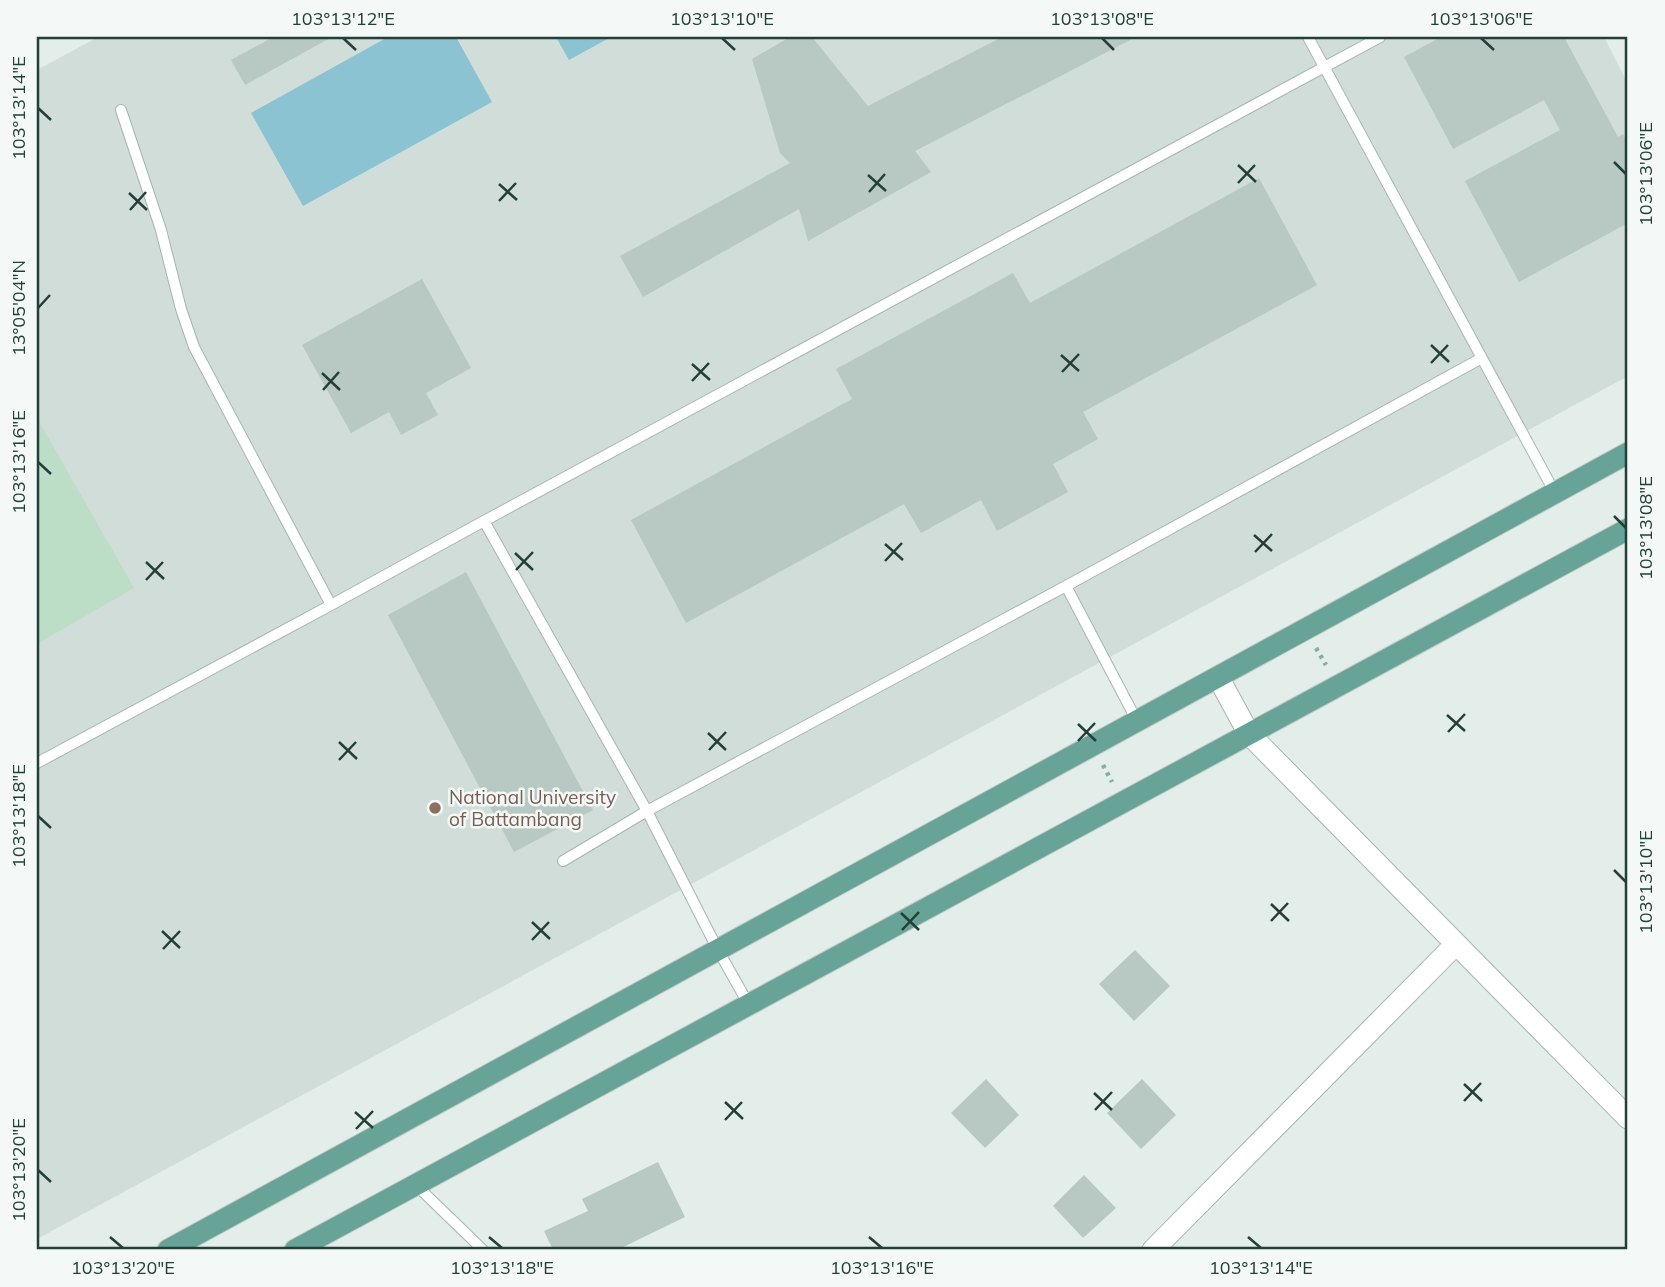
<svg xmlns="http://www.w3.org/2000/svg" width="1665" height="1287" font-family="Mulish,sans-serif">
<rect width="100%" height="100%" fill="#e3ede9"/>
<!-- built -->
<path fill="#d1ddd8" d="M98,37h1506l24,47v292l-1591,863v-1169z"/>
<!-- green -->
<path fill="#bcdec7" d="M37,418l97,170 -97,56z"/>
<!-- water -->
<path fill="#8bc3d2" d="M388,37h68l36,65 -189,104 -52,-93z
M556,37h55l-42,23z"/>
<!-- building -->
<path fill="#b8c8c2" d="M273,37h59l-87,48 -14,-25z
M790,37h22l56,69 134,-69h134l-221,114 16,21 -123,69 -9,-32 -156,88 -23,-41 170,-93 -10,-10 -28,-94z
M1441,37h123l54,100 5,-3 5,9v80l-109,59 -54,-101 95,-51 -16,-30 -91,49 -49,-92z
M1259,178l58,107 -234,127 15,27 -45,25 15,28 -71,39 -16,-31 -60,33 -17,-29 -218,119 -55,-103 221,-121 -16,-30 177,-96 17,30z
M422,279l49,89 -45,25 12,22 -37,20 -12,-23 -38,21 -49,-88z
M466,572l127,238 -79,42 -126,-237z
M1135,950l35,36 -36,35 -35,-37z
M986,1079l33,36 -34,33 -34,-35z
M1142,1079l34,36 -35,34 -34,-36z
M658,1162l27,55 -68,33h-64l-9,-19 44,-20 -6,-12z
M1084,1175l32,33 -33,30 -30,-32z"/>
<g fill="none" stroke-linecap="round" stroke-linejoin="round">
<!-- service casing -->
<g stroke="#a5b5b0" stroke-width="12">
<path id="service" d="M1308,37l247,456
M121,110l40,120 20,79 13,38 137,258 153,-84
M1066,586l71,135
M37,763l294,-158
M563,861l84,-50 419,-225 414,-227
M749,1005l-31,-55 -71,-139 -163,-290 896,-484
M416,1185l67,65"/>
</g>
<!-- minor casing -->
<g stroke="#a5b5b0" stroke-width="23">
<path id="minor" d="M1218,677l31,57 379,384
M1153,1250l303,-306"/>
</g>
<!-- primary casing -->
<g stroke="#c1c9c7" stroke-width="23">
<path id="primary" d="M168,1250l1460,-797
M295,1250l1333,-721"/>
</g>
<!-- path -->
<path stroke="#83b1a5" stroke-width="4.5" stroke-dasharray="3.5 5" stroke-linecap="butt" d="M1316,648l10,17
M1103,765l9,17"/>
<!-- service -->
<use href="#service" stroke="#fff" stroke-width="10"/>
<!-- minor -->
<use href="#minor" stroke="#fff" stroke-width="21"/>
<!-- primary -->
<use href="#primary" stroke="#67a397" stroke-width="21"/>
</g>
<!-- ticks -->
<path fill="none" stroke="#223f38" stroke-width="2.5" d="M343,38l13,12M722,38l13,12M1102,38l12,12M1481,38l13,12M38,108l13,12M1614,162l12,12M1238,165l18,17M868,175l18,16M1238,183l17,-18M499,184l18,16M869,192l16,-18M129,193l18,17M499,201l17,-18M130,210l16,-18M38,308l12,-13M1431,345l18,17M1061,355l18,16M1431,363l17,-18M692,364l18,16M1062,372l17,-18M322,373l18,17M692,381l17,-18M323,390l16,-18M38,462l13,12M1614,516l12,12M1254,535l18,16M885,544l18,16M1255,552l17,-18M515,553l18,17M885,561l17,-18M146,562l18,17M516,570l17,-18M146,580l17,-18M1447,715l18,16M1078,724l18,17M1448,732l17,-18M708,733l18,17M1078,741l17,-18M339,742l18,17M709,750l17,-18M339,760l17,-18M38,816l13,12M1614,870l12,12M1271,904l18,17M901,913l18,17M1271,921l17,-18M532,922l18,17M902,930l17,-18M162,931l18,17M532,940l17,-18M163,949l17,-18M1464,1084l18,17M1094,1093l18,17M1464,1101l17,-18M725,1102l18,17M1095,1110l17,-18M355,1112l18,16M725,1120l17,-18M356,1129l17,-18M38,1170l13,12M110,1237l13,11M489,1237l13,11M869,1237l13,11M1248,1237l13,11"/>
<!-- markers -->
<circle fill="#8d6e63" stroke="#f4f9f7" stroke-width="2.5" cx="435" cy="808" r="7"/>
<g text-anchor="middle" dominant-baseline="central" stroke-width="5" stroke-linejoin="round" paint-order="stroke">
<!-- education labels -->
<g font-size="19" fill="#785e54" stroke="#f4f9f7" text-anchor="start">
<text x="449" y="797">National University<tspan x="449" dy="22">of Battambang</tspan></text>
</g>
</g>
<!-- border -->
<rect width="1665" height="1287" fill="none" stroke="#f4f9f7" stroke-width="77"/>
<rect x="38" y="38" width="1588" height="1210" fill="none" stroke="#223f38" stroke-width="2.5"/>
<g font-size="18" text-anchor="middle" fill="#223f38">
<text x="343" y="25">103°13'12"E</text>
<text x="722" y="25">103°13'10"E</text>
<text x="1102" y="25">103°13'08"E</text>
<text x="1481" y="25">103°13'06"E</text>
<text transform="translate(19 108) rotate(-90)" y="6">103°13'14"E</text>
<text transform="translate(1646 174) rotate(-90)" y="6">103°13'06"E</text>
<text transform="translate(19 308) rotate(-90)" y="6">13°05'04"N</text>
<text transform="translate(19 462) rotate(-90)" y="6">103°13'16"E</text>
<text transform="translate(1646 528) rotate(-90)" y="6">103°13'08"E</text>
<text transform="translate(19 816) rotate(-90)" y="6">103°13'18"E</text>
<text transform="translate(1646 882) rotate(-90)" y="6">103°13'10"E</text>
<text transform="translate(19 1170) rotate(-90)" y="6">103°13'20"E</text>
<text x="123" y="1274">103°13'20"E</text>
<text x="502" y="1274">103°13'18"E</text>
<text x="882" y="1274">103°13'16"E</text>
<text x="1261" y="1274">103°13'14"E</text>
</g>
</svg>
